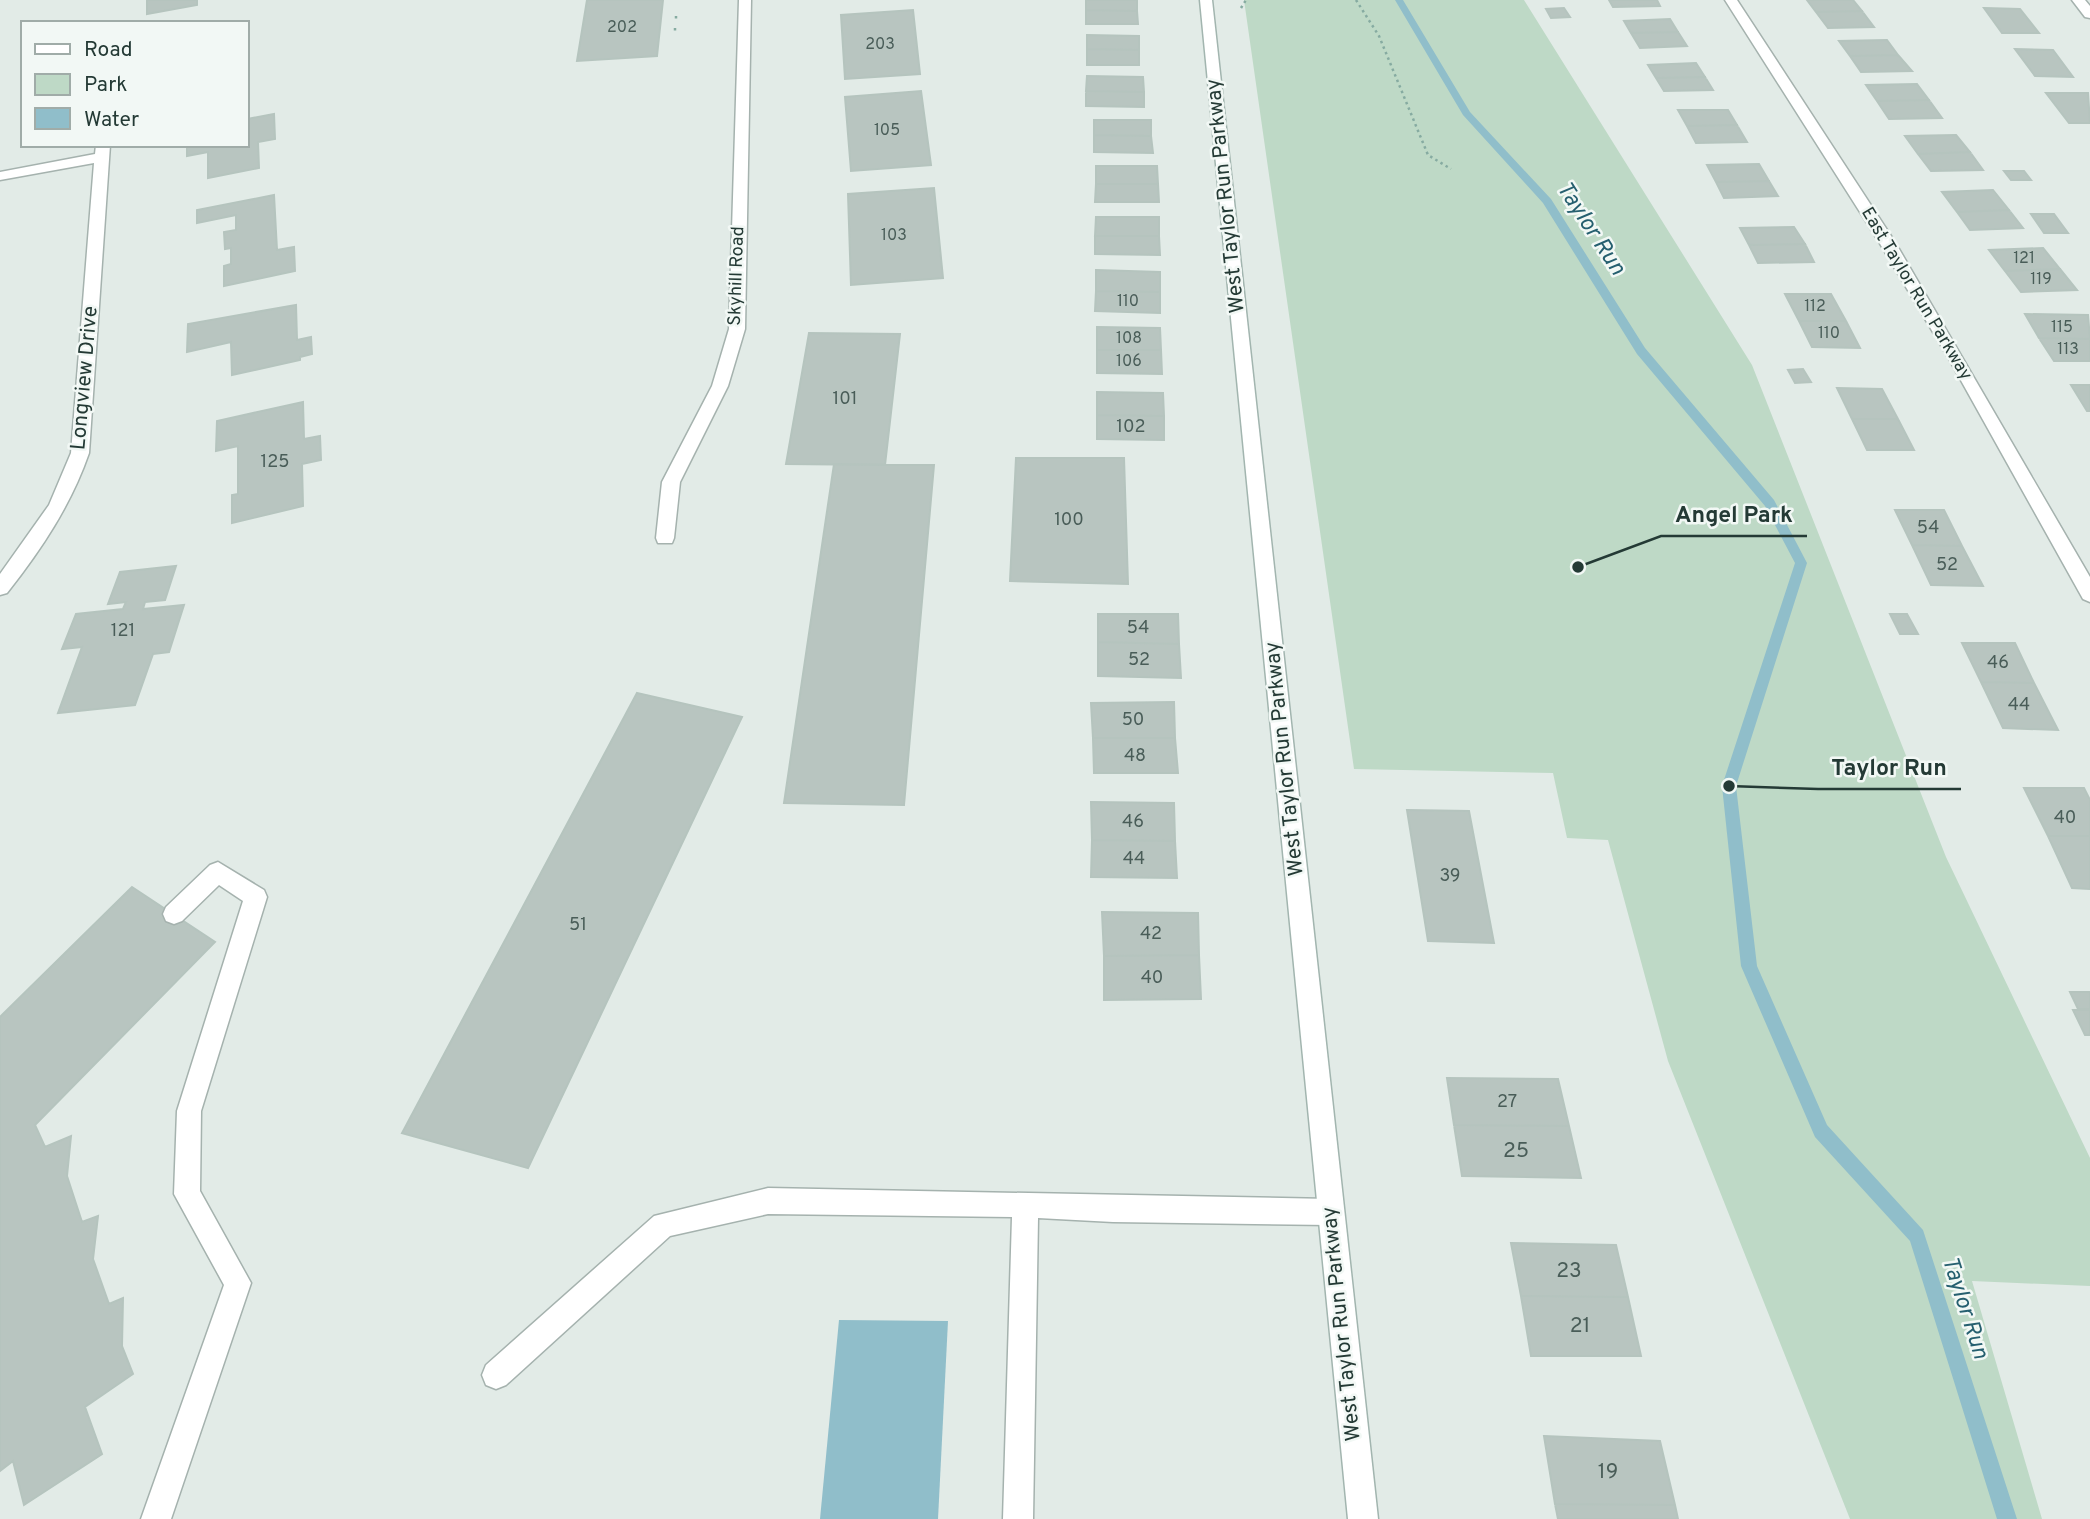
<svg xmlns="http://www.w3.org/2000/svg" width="2090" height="1519" font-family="Overpass,sans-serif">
<rect width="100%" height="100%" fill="#e2ebe7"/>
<!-- green -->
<path fill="#bed9c6" d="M1244,0h280l228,365 194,492 144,301v128l-118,-5 70,238h-192l-182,-458 -60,-221 -41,-2 -14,-65 -199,-4z"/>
<!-- water -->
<path fill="#90beca" d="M839,1320l109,1 -10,198h-118z"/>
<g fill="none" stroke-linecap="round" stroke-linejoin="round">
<!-- stream -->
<path fill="#90beca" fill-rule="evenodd" d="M1395,0h8l67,112 81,87 94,149 129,152 33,63 -71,223 21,180 70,159 96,105 94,289h-20l-87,-278 -95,-104 -74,-171 -19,-180 73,-223 -30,-57 -128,-152 -94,-151 -80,-88z"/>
</g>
<!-- building -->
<path fill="#b8c5c0" stroke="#b5c4be" stroke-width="2" d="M147,0h50v5l-50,9z
M587,0h76l-6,56 -80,5z
M1086,0h51v11l-51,-1z
M1609,0h48l3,6 -47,1z
M1807,0h46l9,11 -46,1z
M1564,8l6,9 -19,1 -5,-9z
M1984,8l36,1 19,24h-37z
M913,10l7,64 -75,5 -4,-64z
M1086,10l51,1 1,13h-52z
M1862,11l12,16 -46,1 -12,-16z
M1670,19l8,13 -47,1 -7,-12z
M1678,32l9,14 -47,2 -9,-15z
M1087,35l52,1v14l-52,-1z
M1887,40l11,15 -48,1 -11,-15z
M1087,49l52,1v15h-52z
M2015,49l38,1 20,27 -38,-1z
M1898,55l14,16 -51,1 -11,-16z
M1696,63l9,14 -49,1 -8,-13z
M1087,76l56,1 1,15 -58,-1z
M1705,77l8,13 -49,1 -8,-13z
M1917,84l12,16 -52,1 -11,-16z
M921,91l10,74 -80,6 -6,-74z
M1086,91l58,1v15l-58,-1z
M2046,93h42l2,30h-21z
M1929,100l13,18 -53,1 -12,-18z
M1678,110h50l9,15 -50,1z
M274,114l1,25 -17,3 1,26 -51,10v-26l-21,4v-11h60v-26z
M1094,120h57v16l-57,-1z
M1737,125l10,17 -51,1 -9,-17z
M1094,135l57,1 2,17 -59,-1z
M1956,135l14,17 -52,2 -13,-18z
M1970,152l13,18 -52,1 -13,-17z
M1759,164l10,17 -53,1 -9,-17z
M1096,166h61l1,18h-62z
M2004,171h20l7,9h-20z
M1769,181l9,15 -54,2 -8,-16z
M1096,184h62l1,18h-64z
M934,188l9,90 -92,7 -3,-91z
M1993,190l16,20 -52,2 -15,-20z
M274,195l3,55 17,-3 1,24 -71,15v-20l7,-2v-16l-6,1 -1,-17 12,-2v-15l-39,8v-13z
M2009,210l14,18 -53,2 -13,-18z
M2031,214h23l14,19h-24z
M1096,217h63v19h-64z
M1794,227l11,17 -56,1 -9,-17z
M1095,236h64l1,19 -65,-1z
M1805,244l9,18 -56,1 -9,-18z
M2043,248l17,21 -55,2 -16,-21z
M2060,269l17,21 -56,2 -16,-21z
M1096,270l64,2v20l-64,-1z
M1096,291l64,1v21l-65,-2z
M1785,294h46l15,27h-47z
M296,305l1,35 14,-3 1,17 -12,3v3l-68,15 -1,-33 -44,10 1,-28z
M2025,314l63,1 2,24 -51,-1z
M1799,321h47l14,27 -48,-1z
M1097,327l63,1 1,22h-64z
M809,333l91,1 -15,131 -99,-1z
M2039,338l51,1v22h-36z
M1097,350h64l1,24 -65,-1z
M1803,369l8,13 -16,1 -7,-13z
M2071,385h19v26h-3z
M1837,388l45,1 16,30h-46z
M1097,392l66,1 1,23 -67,-1z
M303,402l1,37 16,-3 1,24 -19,4 1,42 -71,17v-28l6,-1v-48l-22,5 1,-30z
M1097,415l67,1v24l-67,-1z
M1852,419h46l16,31h-47z
M1016,458h108l4,126 -118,-3z
M834,464l100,1 -30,340 -120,-2z
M1895,510h49l18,36 -50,-1z
M1912,545l50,1 21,40 -52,-1z
M176,566l-11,34 -20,2 -2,7 41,-4 -15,47 -16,2 -18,51 -77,8 24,-66 -20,2 14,-35 47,-5 3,-7 -18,2 12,-32z
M1098,614h80l1,30 -81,-2z
M1890,614h17l11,20h-18z
M1098,642l81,2 2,34 -83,-2z
M1962,643h53l19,40 -53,-1z
M1981,682l53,1 24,47 -55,-2z
M637,693l105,24 -214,451 -126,-35z
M1174,702l1,36h-82l-2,-35z
M1093,738h82l3,35h-84z
M2024,788h60l6,12v36h-42z
M1091,802l83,1 1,38 -83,-1z
M1407,810l62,1 25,132 -66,-2z
M2048,836h42v53l-18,-1z
M1092,840l83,1 2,37 -86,-1z
M132,887l83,55 -180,183 10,22 26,-11 -4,40 15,46 16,-6 -5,43 16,45 14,-6 -1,48 11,28 -48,33 17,47 -78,51 -11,-44 -13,10v-454z
M1102,912l96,1 1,42 -95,1z
M1199,955l2,44 -97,1v-44z
M2070,992h20v17h-12z
M2073,1010h17v25h-5z
M1447,1078l111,1 11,47 -115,-1z
M1454,1125l115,1 12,52 -119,-2z
M1511,1243l105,2 12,52 -107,-1z
M1521,1296l107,1 13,59h-110z
M1544,1436l116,5 15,64 -120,-1z
M1555,1504l120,1 3,14h-120z"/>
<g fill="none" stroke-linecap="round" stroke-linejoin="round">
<!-- lane casing -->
<g stroke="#a5b2ae" stroke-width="3">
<path id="lane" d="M218,862l46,28 3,7 -66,214 -1,80 51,92 -80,236h-30l83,-234 -50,-91 3,-83 66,-210 -24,-16 -37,36 -8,3 -8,-3 -3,-7 3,-7 44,-42z
M768,1188l562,11 9,4 4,9 -4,9 -9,4 -217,-3 -75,-4 -5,301h-30l9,-302 -244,-3 -98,22 -164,149 -10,4 -10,-4 -4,-10 4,-10 168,-149z"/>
</g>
<!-- street casing -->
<g stroke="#a5b2ae" stroke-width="3">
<path id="street" d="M739,0h12l-6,329 -17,57 -48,96 -6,56 -2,5h-14l-2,-5 6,-56 50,-96 17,-57z
M1725,0h12l158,242 195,335v25l-7,-3 -134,-240 -70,-117z
M2072,0h13l5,6v12l-5,-1z
M96,145h14l-21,308c-18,52 -48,97 -82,140l-7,2v-21l49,-69 22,-52 23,-290 -94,17v-8l95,-18z"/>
</g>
<!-- secondary casing -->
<g stroke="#a2b5af" stroke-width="3">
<path id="secondary" d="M1200,0h12l166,1519h-30z"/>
</g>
<!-- path -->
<path stroke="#86aba1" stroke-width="2.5" stroke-dasharray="2.5 3.5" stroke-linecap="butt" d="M1356,0l23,36 49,119 23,14
M1241,8l5,-8
M676,16v4
M675,28v4"/>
<!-- lane -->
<use href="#lane" fill="#fff" fill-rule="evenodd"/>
<!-- street -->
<use href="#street" fill="#fff" fill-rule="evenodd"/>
<!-- secondary -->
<use href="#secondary" fill="#fff" fill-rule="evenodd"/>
</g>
<g text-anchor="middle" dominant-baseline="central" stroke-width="5" stroke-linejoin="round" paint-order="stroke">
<!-- far-number labels -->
<g font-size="16" fill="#495d58">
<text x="622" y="28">202</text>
<text x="880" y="45">203</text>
<text x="887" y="131">105</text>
<text x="894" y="236">103</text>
<text x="2024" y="259">121</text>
<text x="2041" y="280">119</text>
<text x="1128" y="302">110</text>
<text x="1815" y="307">112</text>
<text x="2062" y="328">115</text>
<text x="1829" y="334">110</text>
<text x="1129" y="339">108</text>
<text x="2068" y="350">113</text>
<text x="1129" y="362">106</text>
</g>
<!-- far-street labels -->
<g font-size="18" fill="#243a35" stroke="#f2f8f5">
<text transform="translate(737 276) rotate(-88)">Skyhill Road</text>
<text transform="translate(1916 294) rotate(59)">East Taylor Run Parkway</text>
</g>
<!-- number labels -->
<g font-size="18" fill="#495d58">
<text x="845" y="399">101</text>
<text x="1131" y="427">102</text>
<text x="275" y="462">125</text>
<text x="1069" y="520">100</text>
<text x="1928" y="528">54</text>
<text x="1947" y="565">52</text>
<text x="1138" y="628">54</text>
<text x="123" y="631">121</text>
<text x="1139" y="660">52</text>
<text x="1998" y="663">46</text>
<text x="2019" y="705">44</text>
<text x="1133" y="720">50</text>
<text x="1135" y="756">48</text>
<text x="2065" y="818">40</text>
<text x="1133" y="822">46</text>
<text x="1134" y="859">44</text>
<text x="1450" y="876">39</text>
<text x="578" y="925">51</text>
<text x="1151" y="934">42</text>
<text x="1152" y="978">40</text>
<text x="1507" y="1102">27</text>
</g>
<!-- street labels -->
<g font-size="21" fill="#243a35" stroke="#f2f8f5">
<text transform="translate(1226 196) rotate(-96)">West Taylor Run Parkway</text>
<text transform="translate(85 378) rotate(-85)">Longview Drive</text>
<text transform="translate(1285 759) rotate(-96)">West Taylor Run Parkway</text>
<text transform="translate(1342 1324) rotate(-96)">West Taylor Run Parkway</text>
</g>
<!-- near-number labels -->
<g font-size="21" fill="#495d58">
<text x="1516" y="1151">25</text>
<text x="1569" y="1271">23</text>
<text x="1580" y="1326">21</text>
<text x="1608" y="1472">19</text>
</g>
<!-- water labels -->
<g font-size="23" font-style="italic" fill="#255f6f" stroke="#f2f8f5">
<text transform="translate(1590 229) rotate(57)">Taylor Run</text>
<text transform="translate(1964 1308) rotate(72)">Taylor Run</text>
</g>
</g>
<!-- callouts -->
<path fill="none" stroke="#243a35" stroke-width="2.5" d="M1578 567L1661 536H1807M1729 786L1818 789H1961"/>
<g fill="#243a35" stroke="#f2f8f5" stroke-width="2.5">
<circle cx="1578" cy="567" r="7"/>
<circle cx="1729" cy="786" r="7"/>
</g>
<g font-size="23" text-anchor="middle" font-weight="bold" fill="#243a35" stroke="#f2f8f5" stroke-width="5" stroke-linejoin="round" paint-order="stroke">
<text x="1734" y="522">Angel Park</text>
<text x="1889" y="775">Taylor Run</text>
</g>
<!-- legend -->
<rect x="21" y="21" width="228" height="126" fill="#f2f8f5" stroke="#a0aca8" stroke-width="2"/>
<rect x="35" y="44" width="35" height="10" fill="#ffffff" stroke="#a0aca8" stroke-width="2"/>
<text x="84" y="56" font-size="21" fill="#243a35">Road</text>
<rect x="35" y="74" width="35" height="21" fill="#bed9c6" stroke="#a0aca8" stroke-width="2"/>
<text x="84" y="91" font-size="21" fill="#243a35">Park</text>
<rect x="35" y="108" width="35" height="21" fill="#90beca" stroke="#a0aca8" stroke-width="2"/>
<text x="84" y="126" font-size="21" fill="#243a35">Water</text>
</svg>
